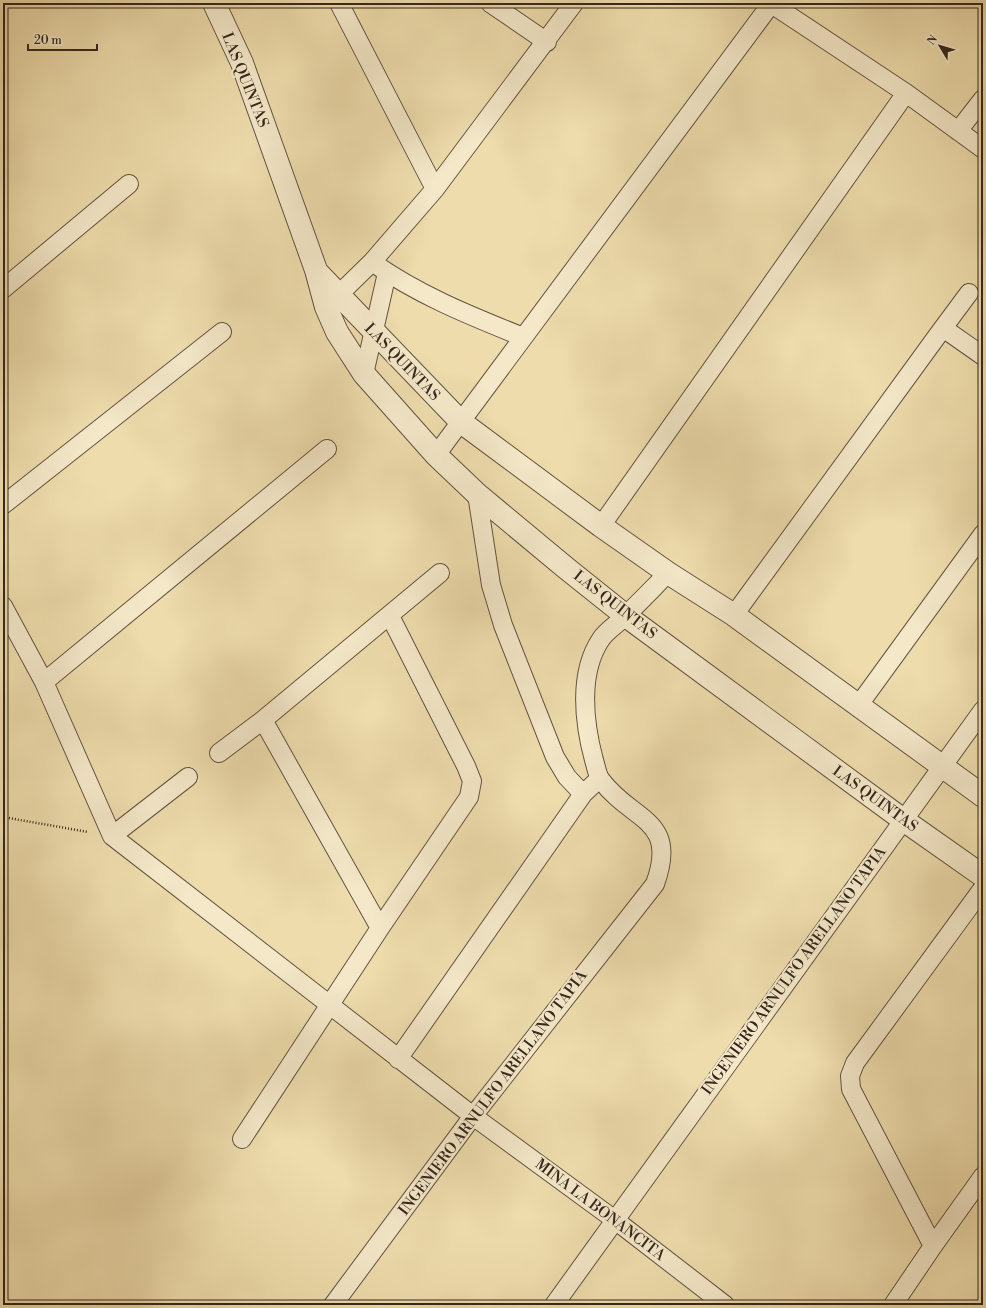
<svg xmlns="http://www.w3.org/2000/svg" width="986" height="1308" font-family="'Libre Bodoni',serif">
<rect width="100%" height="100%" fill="#eedcac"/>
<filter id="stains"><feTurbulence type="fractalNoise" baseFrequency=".005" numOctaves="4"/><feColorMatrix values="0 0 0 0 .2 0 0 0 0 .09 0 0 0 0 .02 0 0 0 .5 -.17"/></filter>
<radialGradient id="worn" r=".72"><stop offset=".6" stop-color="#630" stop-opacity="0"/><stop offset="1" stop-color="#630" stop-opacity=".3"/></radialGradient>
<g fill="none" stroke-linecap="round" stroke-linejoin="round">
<!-- minor casing -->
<g stroke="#635442" stroke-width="20">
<path id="minor" d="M339,3l96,186
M490,3l57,39
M770,3l136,90 77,56
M958,131l25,-32
M372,262c46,33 99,54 151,75
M3,289l126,-105
M329,304l43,-42 63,-73 139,-186
M943,328l26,-35
M364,374l23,-101
M436,455l335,-451
M477,494l14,91 12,40 52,132 12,20 16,17
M3,505l219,-173
M601,526l305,-433
M3,606l41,76 68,154 361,280 142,104 110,85
M734,615l209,-287 40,28
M44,682l283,-233
M858,706l125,-172
M263,720l117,208
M219,753l44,-33 177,-147
M112,836l76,-59
M983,888l-128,175 -5,13 1,13 82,157 50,-70
M398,1059l185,-265 16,-15
M242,1139l138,-211 89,-131 3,-16 -6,-15 -76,-150
M333,1305l140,-189 182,-232c24,-66 -23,-62 -54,-104 -4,-5 -5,-14 -7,-20 -10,-37 -16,-87 7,-121 6,-9 17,-15 24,-23 15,-14 29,-29 43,-43
M554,1305l429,-595
M893,1305l40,-59"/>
</g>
<!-- tertiary casing -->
<g stroke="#635442" stroke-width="24">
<path id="tertiary" d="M214,3l28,60 74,207 10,37 11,25 27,42 72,81 41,39 89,74 60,48 276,203 81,57
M318,273l143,149 140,104 67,47 66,42 249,181"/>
</g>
<!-- path -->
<path stroke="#35271e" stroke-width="2.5" stroke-dasharray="1 2" stroke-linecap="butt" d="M3,817l85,15"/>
<!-- minor -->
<use href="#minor" stroke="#f4e8c9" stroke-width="18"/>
<!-- tertiary -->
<use href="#tertiary" stroke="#f4e8c9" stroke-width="22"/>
</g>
<g text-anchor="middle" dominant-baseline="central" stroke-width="4" stroke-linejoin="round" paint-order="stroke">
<!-- street labels -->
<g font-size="15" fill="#35271e" stroke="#f4e8c9">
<text transform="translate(245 80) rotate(68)">LAS QUINTAS</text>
<text transform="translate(402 362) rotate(46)">LAS QUINTAS</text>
<text transform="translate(615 605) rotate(38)">LAS QUINTAS</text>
<text transform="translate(875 799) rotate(36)">LAS QUINTAS</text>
<text transform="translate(794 971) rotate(-54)">INGENIERO ARNULFO ARELLANO TAPIA</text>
<text transform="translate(493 1093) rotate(-53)">INGENIERO ARNULFO ARELLANO TAPIA</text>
<text transform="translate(600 1210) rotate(37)">MINA LA BONANCITA</text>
</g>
</g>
<!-- margin -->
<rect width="986" height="1308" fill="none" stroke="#eedcac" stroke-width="16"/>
<rect x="4" y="4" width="978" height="1300" fill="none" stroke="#35271e" stroke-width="2"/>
<rect x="8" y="8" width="970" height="1292" fill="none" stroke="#35271e"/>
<!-- north arrow -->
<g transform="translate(940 46) rotate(308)" stroke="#f4e8c9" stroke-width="3" paint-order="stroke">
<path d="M0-3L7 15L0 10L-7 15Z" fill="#35271e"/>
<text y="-6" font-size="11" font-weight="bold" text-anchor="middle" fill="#35271e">N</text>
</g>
<!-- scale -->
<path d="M28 44v6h69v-6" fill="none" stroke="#35271e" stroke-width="2"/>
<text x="34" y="44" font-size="12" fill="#35271e" stroke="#f4e8c9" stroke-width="3" paint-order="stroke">20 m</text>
<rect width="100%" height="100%" filter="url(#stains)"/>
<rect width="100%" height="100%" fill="url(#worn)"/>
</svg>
